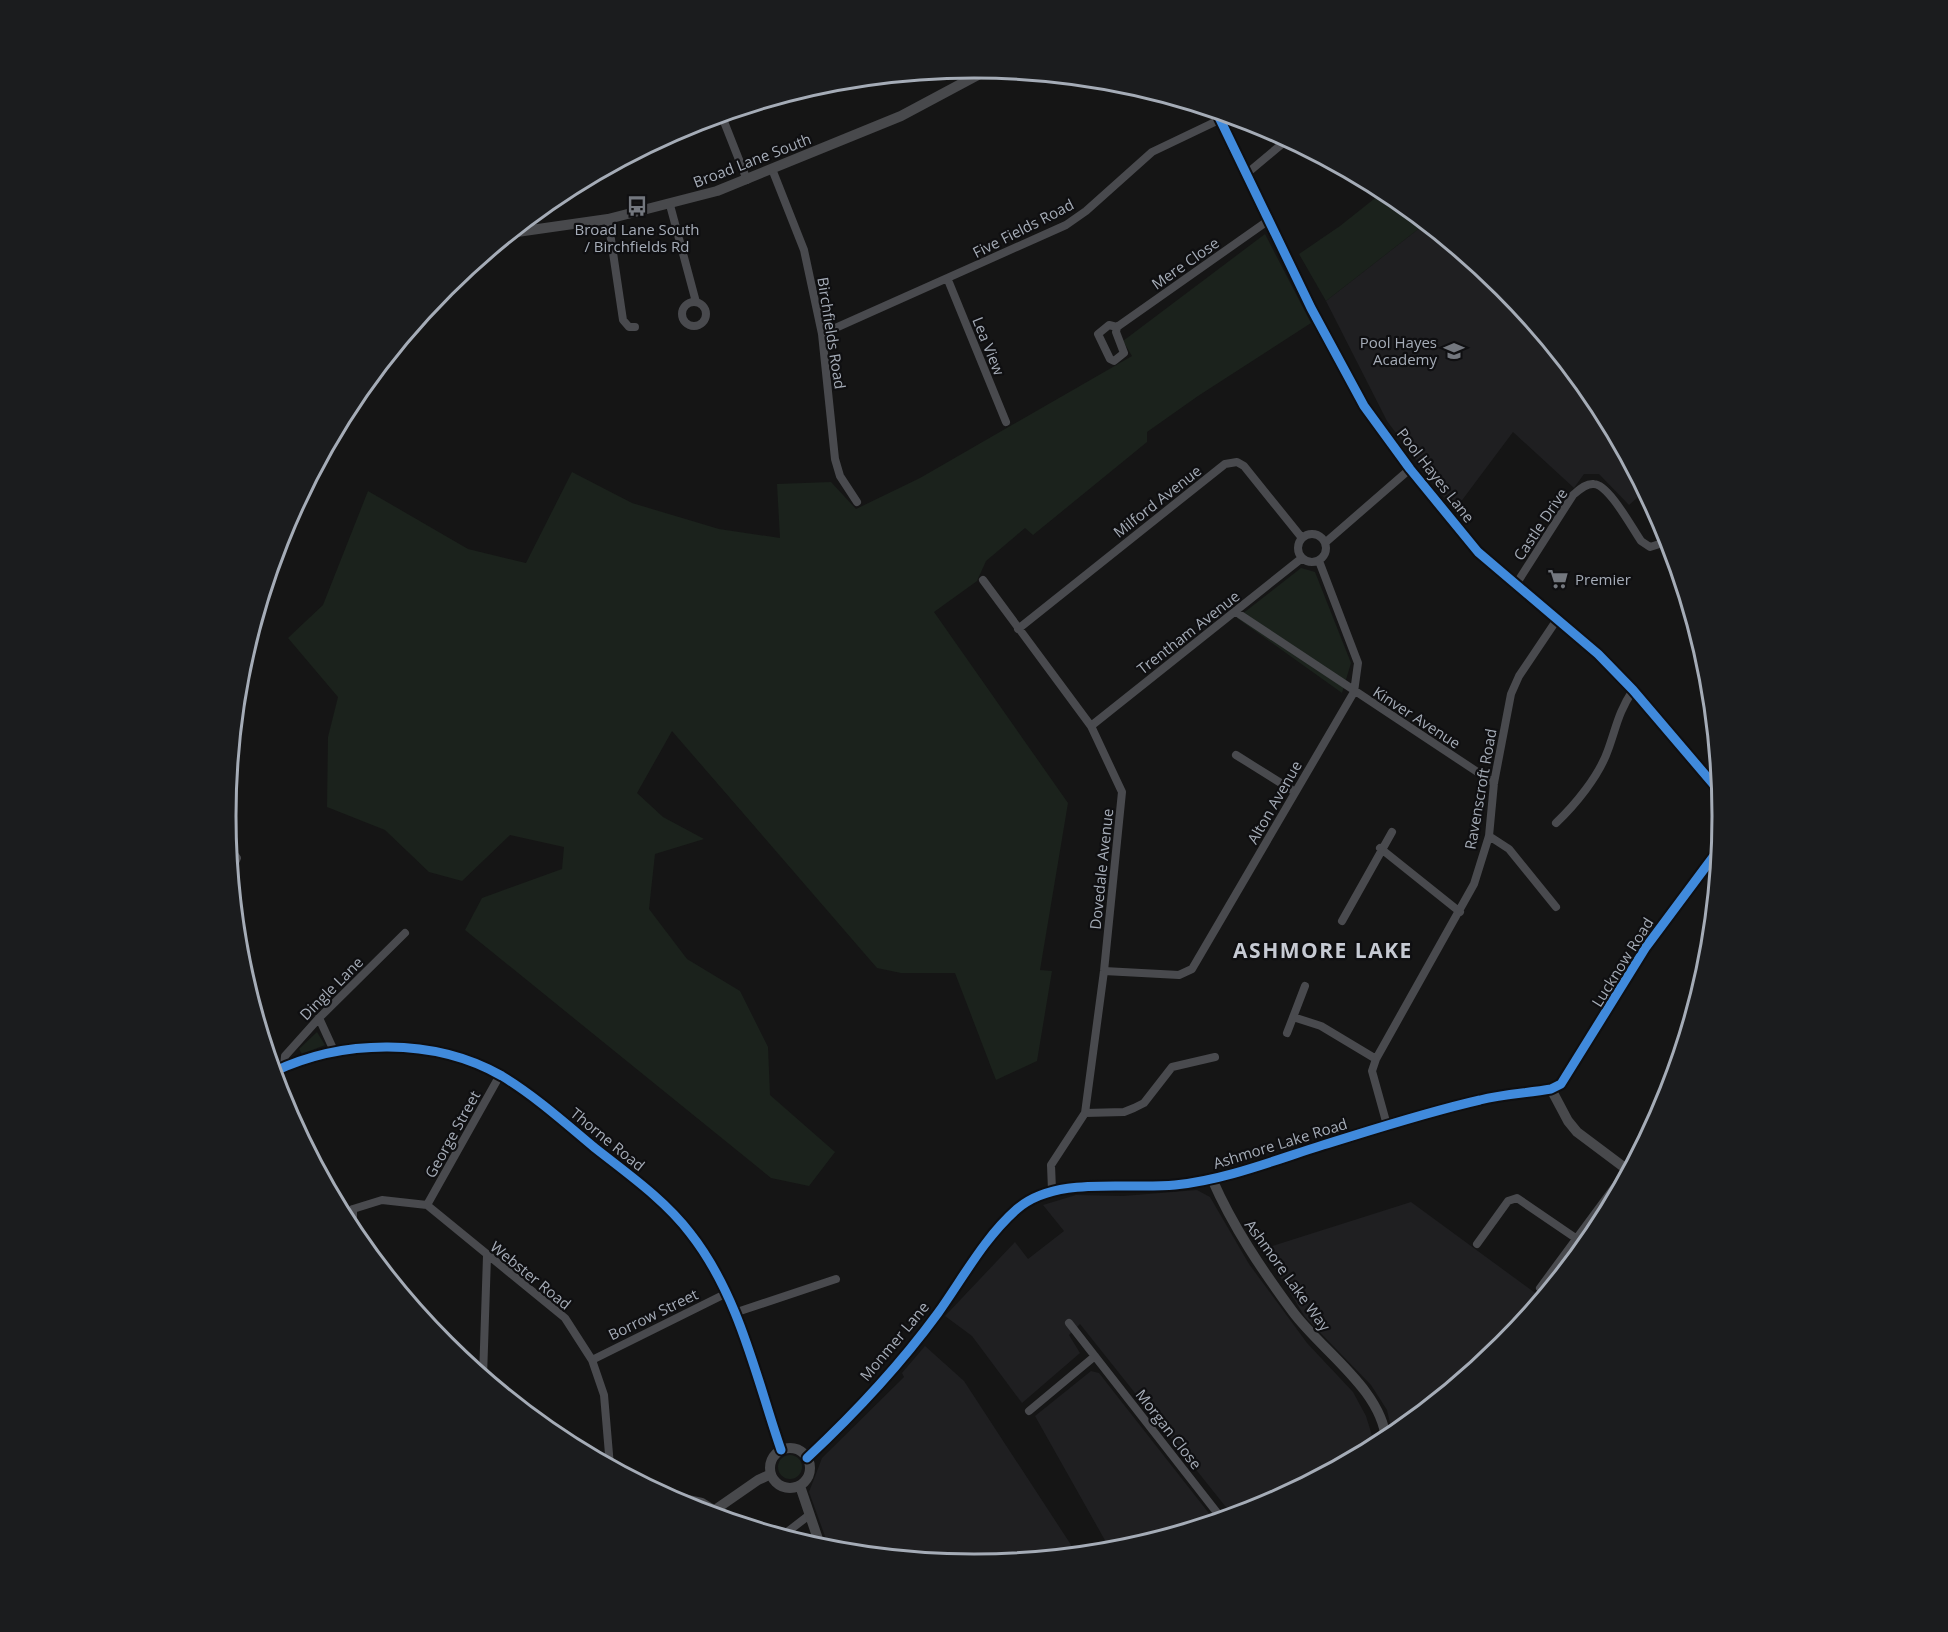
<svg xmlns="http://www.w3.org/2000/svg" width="1948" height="1632" font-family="'Open Sans',sans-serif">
<rect width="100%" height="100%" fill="#151515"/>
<!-- built -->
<path fill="#1f1f21" d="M1426,223l78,64 93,113 48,91 -16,14 -30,-31h-15l-10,14 -61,-56 -59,79 -67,-90 -61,-120z
M1197,1190l13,7 39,67 58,79 46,49 13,24 8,26v5l-114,61 -27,8 -153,-192 -11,11 11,18 -58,50 -50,-67 -27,-20 70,-74 13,17 36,-28 -21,-26 33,-10 47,1z
M1411,1202l131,96 -39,48 -110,90 -6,-26 -16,-25 -66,-68 -42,-68z
M925,1346l39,35 113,173 -103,10 -144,-14 -21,-58 13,-34 82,-81 -2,-4z
M1091,1371l8,2 116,148 -104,30 -76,-135z"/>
<!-- green -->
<path fill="#1b221c" d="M1384,191l42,32 -100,78 -27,-47 41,-28z
M1265,234l46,89 -113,73 -51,36v10l-114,93 -8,-7 -39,33 -9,20 -43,31 134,191 -28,167 12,1 -15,90 -41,19 -41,-107h-54l-24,-5 -205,-237 -35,62 26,24 41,22 -49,15 -6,55 38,50 53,32 28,56 2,48 65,57 -26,34 -38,-8 -306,-248 17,-32 80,-29 2,-22 -54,-12 -48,46 -33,-9 -44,-42 -58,-23 1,-70 10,-40 -50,-59 35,-33 45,-114 100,58 58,14 46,-91 60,31 87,26 61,9 -3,-54 54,-2 25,27 64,-31 212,-122 -9,-15z
M1301,568l14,4 36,91 -9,30 -105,-75z
M317,1032l8,13 -23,9 -3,-5z
M778 1467a12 12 0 1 1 24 0a12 12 0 1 1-24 0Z"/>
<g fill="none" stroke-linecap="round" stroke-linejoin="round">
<!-- street -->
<path stroke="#494a4e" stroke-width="8" d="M1216,111l95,197 53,98 46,63 68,83 120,102 35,36 87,102
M721,114l26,66
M772,169l32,81 18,84 13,125 5,17 17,26
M1245,175l43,-36
M670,205l26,97
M608,219l15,101 6,7h6
M948,280l58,142
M682 314a12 12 0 1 1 24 0a12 12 0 1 1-24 0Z
M1117,327l-1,5 8,21 -10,8 -4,-2 -12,-25 11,-9 8,2 152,-107
M822,334l244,-109 20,-14 66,-59 67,-32
M1298 548a14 14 0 1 1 28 0a14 14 0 1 1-28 0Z
M1326,542l84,-73
M983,580l108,146 31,66 -18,179 -19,142 -34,52 1,25
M1515,586l58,-91c6,-5 13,-12 21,-11 15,1 38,44 47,57l9,6 19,-6
M1236,612l258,171
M1018,629l207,-165 12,-2 7,4 58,72
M1091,726l211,-168
M1236,755l59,37
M1556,823c19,-18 43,-47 52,-73 9,-25 10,-37 25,-60
M1489,836l20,13 47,58
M229,847l8,11 -6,14
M1380,848l80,64
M1342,921l50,-89
M1104,971l75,4 13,-6 162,-277 4,-29 -39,-102
M1293,1017l28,9 55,33
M319,1018l16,35
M1287,1033l18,-47
M284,1067l1,-11 34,-38 86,-85
M1085,1113l39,-1 10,-4 10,-5 28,-36 43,-10
M1387,1125l-15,-54 4,-12 98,-175 15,-48 5,-53 17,-89 8,-18 37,-55
M427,1205l73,-130
M353,1209v24
M343,1215l10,-6 29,-9 45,5 138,113 27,42 12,35 6,71
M1477,1244l31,-43 9,-3 60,41
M1563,1257l8,6
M1540,1288l87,-118
M734,1313l102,-34
M1069,1323l153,196
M592,1360l135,-67
M483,1377l4,-121
M1029,1411l66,-55
M660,1493l42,9 13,8
M782,1536l26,-20"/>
<!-- secondary -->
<path stroke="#48494c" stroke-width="10" d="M510,233l98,-14 109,-28 184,-75 88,-47
M273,1072c69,-33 161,-35 229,4 33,20 63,47 93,72 33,26 70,52 95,85 49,62 66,144 91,217
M1551,1089l17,32 9,11 52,39
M1212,1179c21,48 50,91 81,133 29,39 89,78 93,128
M770 1468a20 20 0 1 1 40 0a20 20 0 1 1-40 0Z
M807,1458c47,-44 93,-93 131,-145 25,-35 46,-75 79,-104 39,-34 109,-19 158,-24 50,-5 100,-25 148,-40 52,-16 104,-33 157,-45 23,-6 48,-7 71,-11l10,-5 85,-137 73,-98
M800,1486l21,62
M709,1514l49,-34 13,-6"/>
<!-- cycleway casing -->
<g stroke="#0f0f11" stroke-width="13">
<path id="cycleway" d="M1216,111l95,197 53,98 46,63 68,83 120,102 35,36 87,102
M273,1072c69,-33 161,-35 229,4 33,20 63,47 93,72 33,26 70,52 95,85 49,62 66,144 91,217
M807,1458c47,-44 93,-93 131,-145 25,-35 46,-75 79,-104 39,-34 109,-19 158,-24 50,-5 100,-25 148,-40 52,-16 104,-33 157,-45 23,-6 48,-7 71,-11l10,-5 85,-137 73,-98"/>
</g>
<!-- cycleway -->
<use href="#cycleway" stroke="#408adc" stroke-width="9"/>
</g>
<!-- icons -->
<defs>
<g id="bus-bare" transform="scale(1.62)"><path d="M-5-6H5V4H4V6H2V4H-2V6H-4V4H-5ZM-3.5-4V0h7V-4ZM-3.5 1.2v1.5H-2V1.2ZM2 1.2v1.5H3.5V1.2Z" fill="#73777e" stroke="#0f0f11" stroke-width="2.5" paint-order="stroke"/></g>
<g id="school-bare" transform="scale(1.62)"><path d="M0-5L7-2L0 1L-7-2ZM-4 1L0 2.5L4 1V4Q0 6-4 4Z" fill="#73777e" stroke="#0f0f11" stroke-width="2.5" paint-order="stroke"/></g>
<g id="supermarket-bare" transform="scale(1.62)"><path d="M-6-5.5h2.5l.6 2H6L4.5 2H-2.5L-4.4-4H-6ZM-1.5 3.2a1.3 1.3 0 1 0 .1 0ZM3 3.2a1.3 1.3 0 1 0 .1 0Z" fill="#73777e" stroke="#0f0f11" stroke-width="2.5" paint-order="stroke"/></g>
</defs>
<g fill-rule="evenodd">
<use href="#bus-bare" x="637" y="206"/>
<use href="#school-bare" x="1454" y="351"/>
<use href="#supermarket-bare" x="1558" y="579"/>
</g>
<g text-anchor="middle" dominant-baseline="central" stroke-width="4.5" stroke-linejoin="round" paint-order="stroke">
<!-- street labels -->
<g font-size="15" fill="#a5acb7" stroke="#0f0f11">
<text transform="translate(752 160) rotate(-21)">Broad Lane South</text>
<text transform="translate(1023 228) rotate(-27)">Five Fields Road</text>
<text transform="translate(1185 263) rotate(-35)">Mere Close</text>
<text transform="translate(832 333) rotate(81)">Birchfields Road</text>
<text transform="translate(989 346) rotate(68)">Lea View</text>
<text transform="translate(1436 475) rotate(52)">Pool Hayes Lane</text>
<text transform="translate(1157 501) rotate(-38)">Milford Avenue</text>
<text transform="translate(1540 524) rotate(-56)">Castle Drive</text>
<text transform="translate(1188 632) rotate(-38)">Trentham Avenue</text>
<text transform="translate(1417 717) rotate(33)">Kinver Avenue</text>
<text transform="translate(1480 789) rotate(-80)">Ravenscroft Road</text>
<text transform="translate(1274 802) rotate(-60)">Alton Avenue</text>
<text transform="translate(1101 869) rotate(-84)">Dovedale Avenue</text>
<text transform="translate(1622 962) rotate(-58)">Lucknow Road</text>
<text transform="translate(331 988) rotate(-45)">Dingle Lane</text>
<text transform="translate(452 1134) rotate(-61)">George Street</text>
<text transform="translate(608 1139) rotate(39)">Thorne Road</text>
<text transform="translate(1280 1143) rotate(-17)">Ashmore Lake Road</text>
<text transform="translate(531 1275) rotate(39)">Webster Road</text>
<text transform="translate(1288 1275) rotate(54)">Ashmore Lake Way</text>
<text transform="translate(653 1314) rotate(-26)">Borrow Street</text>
<text transform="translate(894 1341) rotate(-50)">Monmer Lane</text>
<text transform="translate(1169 1429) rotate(52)">Morgan Close</text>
</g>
<!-- poi labels -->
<g font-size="15" fill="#a5acb7" stroke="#0f0f11">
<text x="637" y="229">Broad Lane South<tspan x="637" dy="17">/ Birchfields Rd</tspan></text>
<text x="1437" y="342" text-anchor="end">Pool Hayes<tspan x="1437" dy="17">Academy</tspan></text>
<text x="1575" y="579" text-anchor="start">Premier</text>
</g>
<!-- district labels -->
<g font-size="21" font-weight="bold" letter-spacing="1.5" fill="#c6cad3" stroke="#0f0f11">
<text x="1323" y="950">ASHMORE LAKE</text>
</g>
</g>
<!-- crop -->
<path d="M0 0H1948V1632H0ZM236 816a738 738 0 1 1 1476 0a738 738 0 1 1-1476 0Z" fill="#1b1c1e" fill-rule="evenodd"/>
<path fill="none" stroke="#a5acb7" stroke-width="3" d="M236 816a738 738 0 1 1 1476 0a738 738 0 1 1-1476 0Z"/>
</svg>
